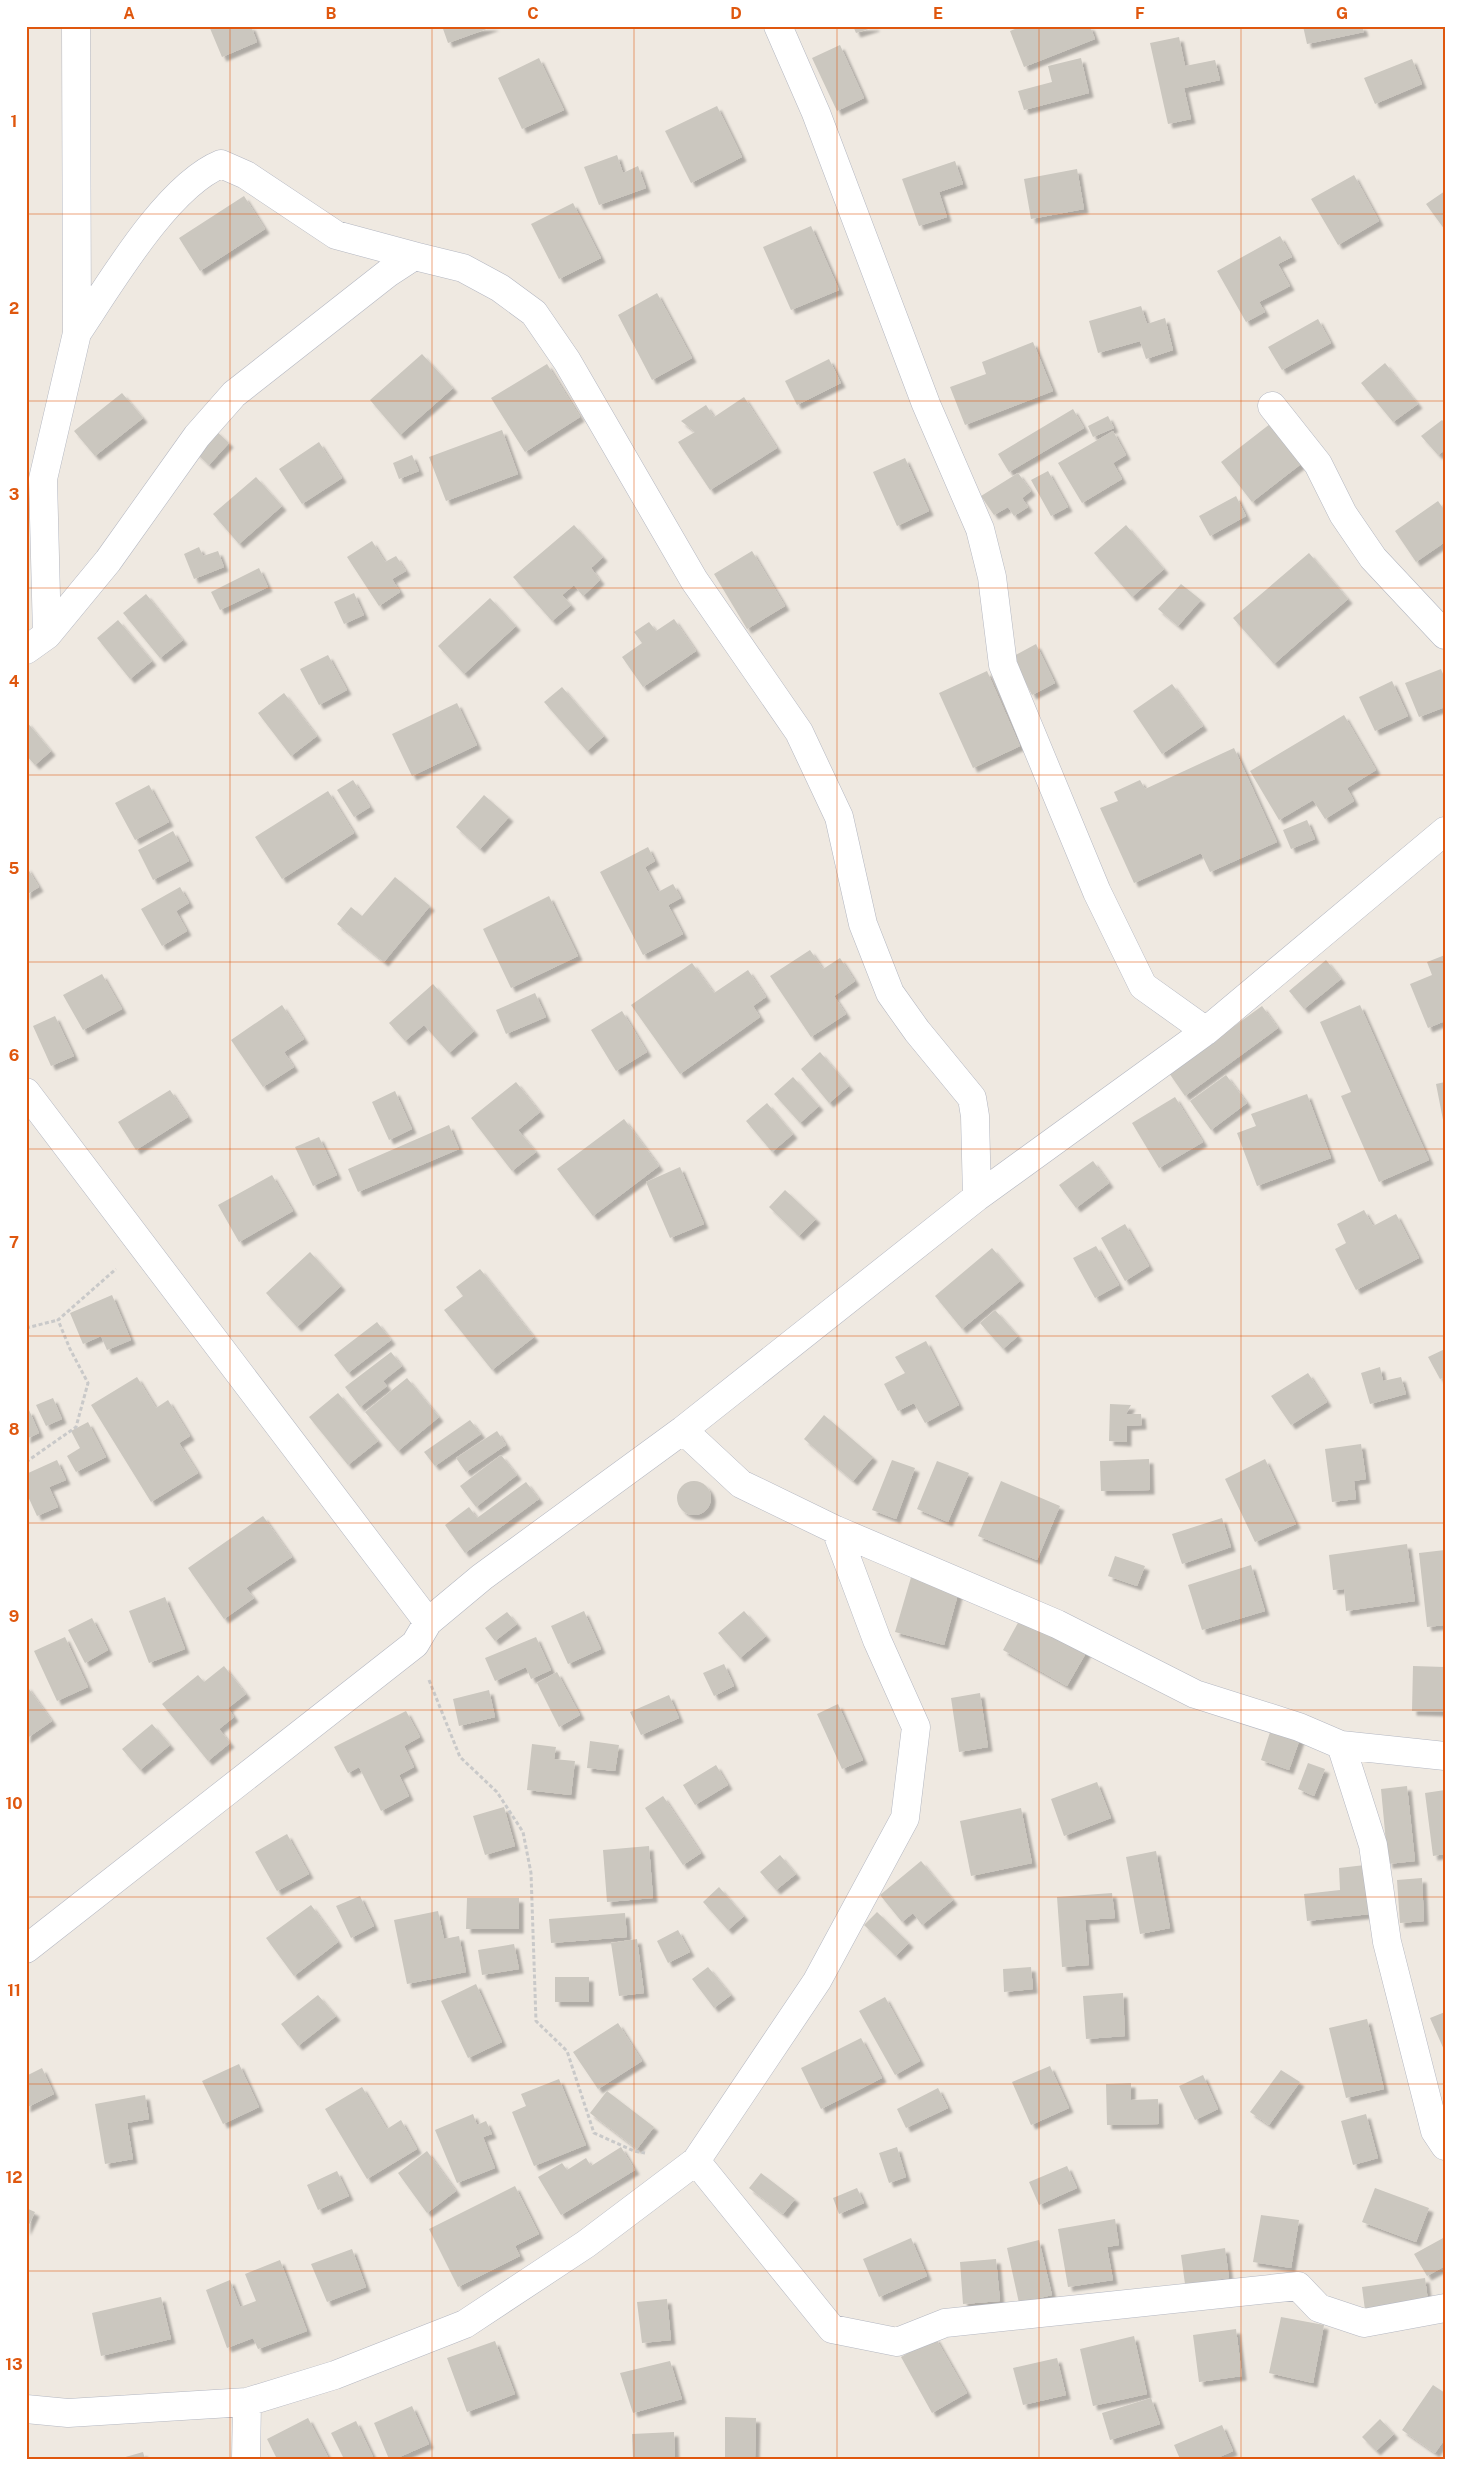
<svg xmlns="http://www.w3.org/2000/svg" width="1471" height="2485" font-family="'Public Sans',sans-serif">
<defs>
<filter id="shadow"><feDropShadow dx="4.5" dy="4.5" stdDeviation="1" flood-color="#0004"/></filter>
</defs>
<rect width="100%" height="100%" fill="#efe9e1"/>
<!-- building -->
<path fill="#cbc7bf" filter="url(#shadow)" d="M209,26h42l6,16 -35,15z
M442,26h53l-47,17z
M853,26h22v1l-19,6z
M1022,26h68l5,13 -71,28 -14,-36z
M1303,26h59l2,6 -57,12z
M1179,37l6,29 30,-6 5,20 -36,8 7,31 -23,5 -18,-81z
M840,45l24,53 -27,13 -25,-53z
M539,58l25,52 -42,19 -24,-51z
M1081,58l8,35 -65,17 -6,-19 34,-9 -4,-16z
M1412,59l10,25 -47,20 -11,-26z
M717,106l25,51 -51,26 -26,-52z
M617,155l6,18 15,-7 8,22 -47,17 -15,-38z
M955,161l8,23 -24,8 8,25 -28,9 -17,-47z
M1077,169l7,40 -53,10 -7,-40z
M1354,175l25,46 -41,24 -27,-46z
M1445,191v39l-19,-26z
M244,196l21,33 -65,42 -21,-33z
M573,203l28,55 -42,21 -28,-55z
M811,226l28,64 -48,20 -28,-63z
M1280,236l12,21 -14,7 12,22 -31,16 6,10 -19,10 -29,-51z
M657,293l35,65 -40,22 -34,-65z
M1141,306l6,18 18,-6 8,32 -27,9 -6,-18 -42,12 -9,-32z
M1318,319l13,24 -49,27 -14,-23z
M1033,342l20,49 -88,34 -15,-38 36,-13 -4,-12z
M422,354l31,34 -53,47 -30,-35z
M829,359l12,24 -44,22 -12,-24z
M1385,363l33,41 -25,18 -32,-39z
M547,364l33,53 -55,35 -34,-54z
M122,393l21,25 -48,38 -21,-25z
M744,397l33,51 -67,42 -32,-48 17,-10 -14,-11 25,-16 8,12z
M1073,409l11,19 -75,44 -11,-18z
M1108,416l6,12 -21,9 -5,-11z
M1442,420l3,3v27l-7,5 -17,-19z
M1270,424l31,40 -49,38 -31,-40z
M215,430l14,13 -20,22 -14,-13z
M502,430l16,44 -72,27 -17,-44z
M1113,431l13,24 -13,8 9,16 -40,24 -24,-40z
M319,442l23,36 -40,26 -23,-35z
M412,455l7,16 -20,8 -6,-16z
M905,458l24,53 -32,15 -24,-54z
M1048,471l20,36 -17,9 -20,-36z
M1018,473l13,18 -9,7 6,9 -14,9 -6,-9 -14,8 -13,-19z
M256,477l26,29 -43,38 -26,-30z
M1236,496l10,20 -36,20 -11,-20z
M1438,501l7,10v31l-29,20 -21,-31z
M574,525l29,32 -12,11 9,12 -17,16 -9,-11 -12,10 9,10 -19,16 -39,-44z
M1126,525l38,44 -32,28 -38,-44z
M372,541l13,21 11,-6 10,15 -14,8 8,13 -21,14 -32,-49z
M199,547l4,9 15,-5 6,16 -30,12 -10,-25z
M752,551l33,55 -38,23 -33,-55z
M1309,553l39,46 -74,65 -41,-46z
M259,568l9,19 -48,23 -9,-18z
M1181,584l20,16 -23,26 -20,-17z
M354,593l10,22 -20,9 -10,-22z
M146,594l37,46 -23,18 -37,-45z
M490,598l26,28 -52,48 -26,-28z
M674,619l22,32 -53,36 -21,-30 20,-14 -8,-11 15,-10 7,9z
M118,620l34,41 -22,18 -33,-41z
M1036,644l19,39 -23,12 -20,-38z
M328,655l19,35 -28,15 -19,-36z
M1441,669l4,10v28l-26,10 -14,-34z
M987,671l33,75 -47,22 -34,-75z
M1392,681l16,35 -33,15 -16,-34z
M1172,684l31,42 -41,28 -29,-43z
M562,687l42,49 -17,15 -43,-49z
M284,693l33,43 -26,20 -33,-43z
M457,703l20,42 -65,31 -20,-42z
M1344,715l32,55 -29,18 7,13 -29,18 -12,-19 -34,20 -29,-49z
M26,721l25,30 -16,14 -9,-10z
M1234,748l43,94 -67,30 -9,-19 -67,30 -34,-75 18,-7 -4,-9 26,-12 5,9z
M353,780l17,27 -16,10 -17,-27z
M149,785l20,37 -34,18 -20,-37z
M328,791l26,42 -72,46 -27,-42z
M484,795l25,22 -29,32 -24,-22z
M1307,820l8,19 -24,10 -8,-19z
M173,831l16,30 -36,19 -15,-30z
M648,847l7,14 -10,6 13,25 15,-8 8,14 -13,7 15,29 -40,21 -43,-83z
M26,866l13,21 -13,8z
M395,877l35,29 -46,56 -47,-38 14,-17 11,9z
M180,887l9,16 -13,8 11,20 -25,15 -21,-37z
M549,896l29,60 -67,32 -28,-59z
M810,950l13,19 17,-11 15,23 -21,15 12,18 -35,23 -41,-61z
M1445,955v66l-17,7 -18,-44 22,-9 -5,-13z
M1326,960l15,19 -37,30 -15,-18z
M692,963l22,30 34,-23 18,27 -13,9 7,11 -80,57 -49,-69z
M102,974l20,35 -39,21 -20,-35z
M433,984l41,47 -25,22 -25,-28 -19,16 -16,-18z
M535,993l11,24 -40,17 -10,-24z
M282,1005l22,34 -20,13 10,15 -31,20 -32,-47z
M1360,1005l69,155 -50,22 -38,-86 10,-4 -31,-70z
M1262,1006l16,22 -93,68 -16,-23z
M622,1011l25,41 -31,19 -25,-41z
M55,1016l19,40 -23,10 -18,-40z
M820,1052l29,34 -20,17 -28,-34z
M1226,1075l21,28 -36,27 -21,-29z
M793,1077l26,29 -19,17 -26,-29z
M516,1082l24,30 -22,18 18,22 -24,19 -41,-53z
M1445,1082v43h-1l-8,-41z
M170,1090l18,27 -52,33 -18,-28z
M395,1091l17,38 -23,11 -17,-38z
M1307,1094l24,64 -74,28 -20,-53 19,-7 -5,-12z
M1175,1097l28,45 -44,26 -27,-45z
M767,1103l26,31 -21,18 -26,-31z
M624,1119l35,47 -66,50 -36,-47z
M449,1125l10,24 -101,43 -10,-23z
M319,1137l18,38 -24,11 -18,-39z
M1093,1161l16,22 -33,25 -17,-23z
M680,1167l24,57 -34,14 -24,-56z
M272,1175l21,36 -54,31 -21,-37z
M785,1190l31,29 -17,17 -30,-29z
M1364,1210l9,16 23,-12 23,44 -63,32 -21,-41 11,-6 -9,-19z
M1125,1224l24,42 -24,15 -24,-43z
M1096,1246l23,39 -24,13 -22,-40z
M992,1248l28,33 -58,48 -27,-33z
M310,1252l31,34 -44,41 -31,-34z
M480,1269l54,68 -42,33 -48,-60 19,-14 -7,-9z
M112,1295l19,45 -24,10 -6,-14 -18,8 -13,-31z
M995,1310l23,26 -15,13 -23,-26z
M377,1322l14,18 -43,33 -14,-18z
M926,1341l33,64 -34,18 -11,-20 -16,8 -14,-27 21,-11 -10,-16z
M1445,1349v28l-5,2 -12,-22z
M391,1352l11,14 -19,15 4,5 -27,21 -15,-20z
M1380,1367l3,14 18,-4 5,17 -36,10 -9,-31z
M1308,1373l19,29 -36,23 -20,-29z
M137,1377l19,31 12,-8 22,36 -11,7 19,30 -47,29 -60,-97z
M407,1378l32,39 -41,34 -33,-39z
M338,1393l40,48 -30,24 -39,-48z
M53,1398l9,21 -16,7 -10,-21z
M1110,1404l21,1 -5,9h15l1,11 -15,1v16l-18,-1z
M29,1410l10,23 -13,6v-28z
M824,1415l49,42 -20,24 -49,-42z
M470,1420l11,14 -46,32 -11,-14z
M88,1422l18,35 -30,15 -9,-16 13,-8 -9,-17z
M497,1431l9,14 -40,27 -10,-14z
M1361,1444l5,35 -12,2 2,18 -24,3 -7,-53z
M501,1455l16,20 -41,32 -16,-21z
M1149,1459l1,31 -49,1 -1,-30z
M1265,1459l31,65 -41,18 -30,-63z
M57,1460l9,20 -17,7 9,20 -21,9 -11,-24v-18z
M892,1460l23,8 -19,51 -24,-9z
M937,1461l32,12 -21,49 -31,-13z
M677 1498a17 17 0 1 1 34 0a17 17 0 1 1-34 0Z
M1001,1481l59,25 -23,54 -59,-24z
M526,1482l13,17 -74,54 -20,-28 24,-18 8,11z
M263,1516l29,41 -46,31 8,10 -30,21 -36,-51z
M1222,1518l9,29 -49,17 -10,-30z
M1407,1544l8,57 -69,10 -2,-22 -11,1 -4,-35z
M1445,1550v75l-18,2 -8,-74z
M1115,1556l30,10 -8,20 -29,-10z
M1251,1565l14,46 -63,19 -14,-45z
M912,1574l48,13 -16,58 -49,-13z
M165,1597l20,52 -36,14 -20,-52z
M1025,1610l65,36 -23,40 -64,-36z
M584,1611l17,38 -33,15 -17,-38z
M744,1611l22,25 -26,22 -22,-25z
M507,1612l10,12 -22,17 -10,-13z
M92,1618l16,32 -23,13 -17,-33z
M65,1637l23,50 -31,14 -23,-50z
M536,1637l15,33 -20,9 -5,-12 -31,14 -10,-23z
M724,1664l10,22 -20,10 -11,-23z
M224,1666l22,28 -18,14 6,9 -15,12 11,14 -22,18 -46,-57 36,-29 6,7z
M1413,1666l32,1v45l-33,-1z
M557,1672l23,43 -21,12 -22,-44z
M26,1685l26,36 -26,18z
M489,1690l6,27 -36,9 -6,-27z
M980,1693l8,54 -29,5 -8,-54z
M669,1695l10,23 -38,17 -11,-23z
M838,1704l25,56 -21,9 -25,-55z
M406,1711l14,26 -16,9 10,21 -15,8 10,21 -28,15 -22,-44 -11,6 -14,-26z
M1273,1723l29,10 -13,37 -28,-10z
M152,1724l18,21 -30,25 -18,-21z
M590,1741l29,4 -4,26 -28,-3z
M532,1744l24,3 -2,12 21,2 -4,34 -44,-5z
M1308,1763l17,6 -11,27 -16,-7z
M716,1765l12,20 -33,20 -12,-20z
M1097,1782l14,36 -47,18 -13,-37z
M1407,1786l8,75 -27,3 -7,-75z
M1445,1790v64l-12,2 -8,-63z
M663,1796l38,57 -18,12 -38,-57z
M504,1807l11,39 -30,9 -12,-39z
M1021,1808l11,55 -61,13 -11,-55z
M287,1834l22,40 -32,17 -22,-39z
M649,1846l4,52 -46,4 -4,-52z
M1156,1851l14,77 -30,6 -14,-77z
M780,1855l16,19 -20,16 -16,-18z
M921,1861l32,39 -31,25 -9,-12 -11,9 -22,-27z
M1365,1865l5,49 -63,7 -3,-27 36,-4 -1,-22z
M1422,1878l2,43 -24,2 -3,-43z
M719,1887l25,29 -16,14 -25,-28z
M1112,1893l3,25 -30,2 4,45 -27,2 -5,-70z
M360,1896l14,30 -23,12 -15,-32z
M467,1898h52v31h-53z
M311,1905l27,37 -44,34 -28,-38z
M438,1911l6,28 15,-3 7,36 -59,12 -13,-64z
M877,1912l32,31 -13,13 -32,-31z
M625,1913l2,24 -76,6 -2,-24z
M678,1930l12,22 -22,11 -11,-22z
M637,1939l7,54 -25,3 -8,-53z
M514,1944l5,25 -37,6 -4,-25z
M708,1967l23,28 -17,13 -22,-29z
M1031,1967l2,22 -29,3 -1,-23z
M555,1977h34v25h-34z
M476,1984l26,58 -34,16 -27,-57z
M1123,1993l2,43 -39,3 -3,-43z
M318,1995l18,21 -38,30 -17,-22z
M885,1997l35,64 -25,14 -36,-64z
M1445,2012v40l-15,-34z
M1367,2019l17,70 -38,9 -17,-70z
M618,2023l24,38 -44,28 -25,-37z
M861,2038l21,40 -61,31 -20,-41z
M239,2064l20,43 -36,17 -21,-43z
M1050,2066l19,42 -38,17 -19,-43z
M42,2068l12,26 -28,14v-32z
M1281,2070l19,12 -31,43 -19,-13z
M1203,2075l15,34 -23,11 -16,-34z
M559,2079l27,66 -52,21 -22,-54 14,-6 -5,-12z
M1131,2083v17l27,-1 1,25 -52,1 -1,-41z
M362,2087l25,42 14,-9 16,29 -50,30 -42,-70z
M938,2088l10,20 -42,20 -9,-19z
M607,2091l47,36 -17,22 -47,-36z
M145,2095l4,24 -22,4 6,36 -28,5 -10,-60z
M473,2114l4,11 9,-4 6,13 -9,3 12,31 -38,15 -22,-53z
M1366,2114l12,44 -25,7 -12,-44z
M621,2147l14,23 -74,45 -23,-38 24,-14 5,7 19,-12 5,8z
M897,2147l9,30 -17,6 -10,-30z
M427,2151l29,40 -29,22 -29,-40z
M1067,2166l10,22 -38,17 -10,-23z
M337,2171l12,25 -31,14 -11,-25z
M761,2173l34,26 -12,15 -34,-26z
M515,2186l24,48 -24,12 5,10 -62,31 -29,-58z
M857,2188l7,15 -25,11 -6,-16z
M1375,2188l54,20 -13,34 -54,-20z
M26,2208l9,4 -9,19z
M1261,2215l38,5 -8,48 -38,-6z
M1115,2219l4,26 -12,2 6,33 -45,7 -10,-58z
M1445,2237v29l-18,10 -13,-22z
M911,2238l16,38 -48,21 -16,-38z
M1039,2240l13,55 -33,8 -12,-55z
M1225,2248l4,30 -44,6 -4,-29z
M352,2249l14,38 -39,15 -16,-38z
M996,2259l4,42 -37,3 -3,-42z
M280,2260l27,71 -49,18 -5,-11 -26,10 -21,-58 24,-10 10,27 16,-6 -11,-27z
M1425,2278l3,23 -63,9 -3,-23z
M161,2297l10,42 -70,17 -9,-43z
M667,2299l4,41 -29,3 -5,-41z
M1281,2317l43,8 -11,58 -44,-10z
M1236,2329l6,47 -43,6 -6,-47z
M1134,2336l13,58 -54,12 -13,-57z
M935,2337l32,56 -35,20 -31,-56z
M495,2341l20,53 -48,18 -20,-54z
M1057,2358l9,37 -43,10 -10,-37z
M670,2361l12,38 -49,14 -13,-40z
M1433,2385l12,8v46l-10,14 -33,-23z
M1151,2398l9,26 -50,16 -8,-27z
M412,2406l17,38 -34,15h-6l-15,-36z
M725,2417l31,1 -1,41h-30z
M308,2418l21,41h-52l-10,-20z
M1380,2419l14,15 -18,17 -14,-14z
M356,2421l18,38h-30l-13,-26z
M1222,2425l11,26 -18,8h-35l-6,-14z
M674,2432l1,27h-42l-1,-25z
M143,2452l2,7h-23v-1z"/>
<g fill="none" stroke-linecap="round" stroke-linejoin="round">
<!-- minor casing -->
<g stroke="#b4b7c1" stroke-width="29">
<path id="minor" d="M778,26l38,87 110,291 54,125 12,48 11,88 94,227 46,94 63,45
M77,333c33,-49 90,-147 144,-169l25,11 90,60 78,21
M1272,406l46,58 25,50 30,44 72,77
M47,635l61,-74 89,-125 37,-42 154,-121 26,-17 49,12 37,20 34,25 33,48 127,219 105,152 40,85 24,107 27,69 27,38 55,67 3,18 2,81
M26,650l21,-15 -4,-156 34,-146 -1,-307
M26,1092l402,530
M836,1530l221,94 138,70 104,33 42,18 104,11
M1341,1745l32,100 14,97 48,189 10,15
M26,1949l389,-305 13,-22 54,-45 201,-147 294,-233 229,-166 239,-200
M696,2161l136,168 65,13 48,-19 353,-37 21,22 45,15 81,-15
M26,2409l42,4 179,-11 88,-27 130,-51 121,-80 110,-83 121,-180 88,-163 11,-91 -39,-87 -41,-110 -95,-46 -58,-54
M246,2459l1,-57"/>
</g>
<!-- path -->
<path stroke="#c9c9c9" stroke-width="3" stroke-dasharray="4 2.5" stroke-linecap="butt" d="M26,1328l32,-8
M26,1462l50,-35 12,-44 -18,-34 -12,-29 58,-51
M429,1680l31,77 37,35 26,40 8,41 5,148 31,30 27,82 40,18 11,2"/>
<!-- minor -->
<use href="#minor" stroke="#fff" stroke-width="28"/>
</g>
<!-- grid -->
<path fill="none" stroke="#df570e" stroke-width="1" stroke-opacity="0.55" d="M230,26v2433M432,26v2433M634,26v2433M837,26v2433M1039,26v2433M1241,26v2433M26,214h1419M26,401h1419M26,588h1419M26,775h1419M26,962h1419M26,1149h1419M26,1336h1419M26,1523h1419M26,1710h1419M26,1897h1419M26,2084h1419M26,2271h1419"/>
<!-- border -->
<rect width="1471" height="2485" fill="none" stroke="#ffffff" stroke-width="55"/>
<rect x="28" y="28" width="1416" height="2430" fill="none" stroke="#df570e" stroke-width="2"/>
<g font-size="16" text-anchor="middle" font-weight="bold" fill="#df570e">
<text x="129" y="19">A</text>
<text x="331" y="19">B</text>
<text x="533" y="19">C</text>
<text x="736" y="19">D</text>
<text x="938" y="19">E</text>
<text x="1140" y="19">F</text>
<text x="1342" y="19">G</text>
<text x="14" y="127">1</text>
<text x="14" y="314">2</text>
<text x="14" y="500">3</text>
<text x="14" y="687">4</text>
<text x="14" y="874">5</text>
<text x="14" y="1061">6</text>
<text x="14" y="1248">7</text>
<text x="14" y="1435">8</text>
<text x="14" y="1622">9</text>
<text x="14" y="1809">10</text>
<text x="14" y="1996">11</text>
<text x="14" y="2183">12</text>
<text x="14" y="2370">13</text>
</g>
</svg>
